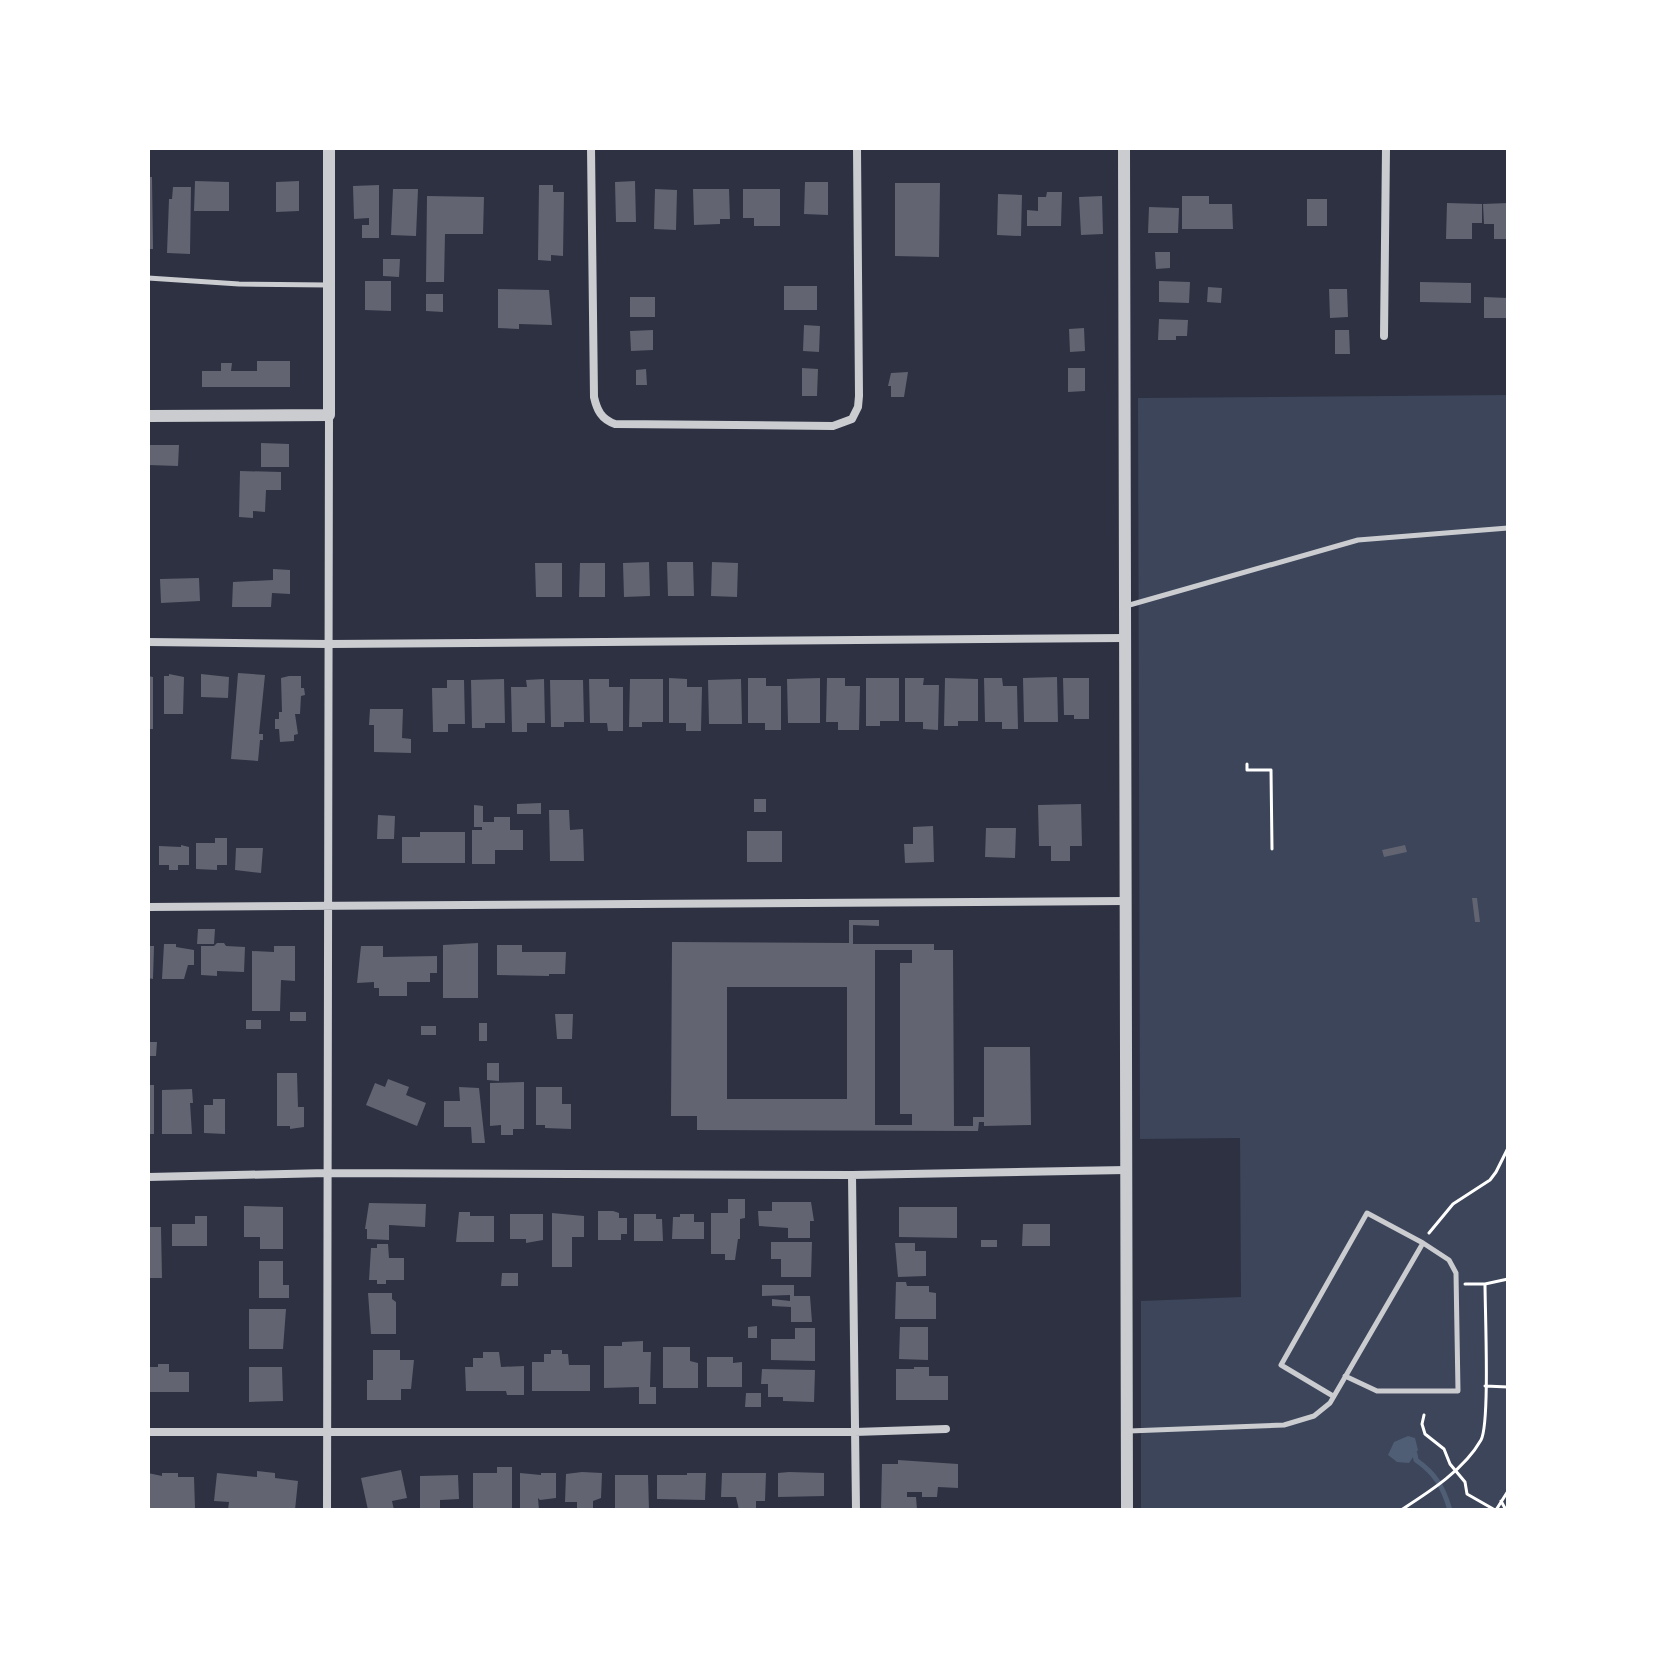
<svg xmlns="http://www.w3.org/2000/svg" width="1656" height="1658" font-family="Ubuntu,sans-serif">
<rect width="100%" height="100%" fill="#2d3142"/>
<!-- green -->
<path fill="#3c4559" d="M1508,395v1115h-367v-209l100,-4 -1,-159 -100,1 -2,-741z"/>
<!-- water -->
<path fill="#4f5d75" d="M1408,1436l7,2 3,12 -9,13 -12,-1 -9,-7 6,-13z"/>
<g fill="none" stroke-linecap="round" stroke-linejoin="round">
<!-- stream -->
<path stroke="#4f5d75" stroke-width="5" d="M1415,1454l1,6c20,14 27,27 34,50"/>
</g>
<!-- building -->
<path fill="#626471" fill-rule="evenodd" d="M148,177h4l1,72h-5z
M195,181l34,1v29h-35z
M299,181v30l-23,1v-30z
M635,181l1,41h-20l-1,-40z
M805,182h23v33l-24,-1z
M895,183h45l-1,74 -44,-1z
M379,185v53h-17v-13h7v-7l-15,1 -1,-33z
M539,185h14v7h11l-1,64 -12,-1v6l-13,-1z
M173,187h18l-1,67 -23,-1 2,-54h3z
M393,189h25l-2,47 -25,-1z
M655,189l22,1 -1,40 -22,-1z
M693,189h36l1,30h-10v5l-26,1z
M743,189h37v37h-26v-8h-11z
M1047,192h15l-1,34h-34v-16l11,1v-14h8z
M998,194l24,1 -1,41 -24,-1z
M427,196l57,1 -1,37h-38l-1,48h-18z
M1102,196l1,38 -22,1 -2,-38z
M1182,196h27v8h23l1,25h-51z
M1307,199h20v27h-20z
M1447,203l35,1v19h-10v16h-26z
M1508,203v36h-14v-15h-10l-1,-20z
M1149,207l30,1 -1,25h-30z
M1155,252h15v16l-14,1z
M383,259h17l-1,18 -16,-1z
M365,281h26v30l-26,-1z
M1159,281l31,1 -1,21 -30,-1z
M1420,282l51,1v20l-51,-1z
M784,286h33v24h-33z
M1208,287l14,1 -1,15 -14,-1z
M498,289l51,1 3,35 -33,-1v5l-21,-1z
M1329,289h18l1,28 -18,1z
M426,294h17v18l-17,-1z
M630,297h25v20h-25z
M1484,297l24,1v20h-24z
M1159,319l29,1 -1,16h-11v4h-18z
M804,325l16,1 -1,26 -16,-1z
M1084,328l1,23 -15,1 -1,-23z
M653,330v20l-22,1 -1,-20z
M1335,330h14l1,24h-15z
M257,361h33v26h-88v-16h19v-8h11l-1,8h26z
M802,368l16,1 -1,27h-15z
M1068,368h17v23l-17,1z
M646,369l1,16h-11v-15z
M908,372l-4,25h-13v-11h-3l3,-13z
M261,443l28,1v23h-28z
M148,445h31l-1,21 -30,-1z
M240,471l41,1v18h-15l-1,22 -12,-1v7l-14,-1z
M649,562l1,34 -26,1 -1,-34z
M667,562h26l1,34h-26z
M712,562l26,1 -1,34 -26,-1z
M535,563h27v34h-26z
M580,563h25v34h-26z
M273,569l17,1v24l-18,-1 -1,14h-39l1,-25 40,-2z
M199,578l1,23 -39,2 -1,-24z
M238,673l27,2 -6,59h4v6h-3l-2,21 -27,-2z
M169,674l15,3 -1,37h-19v-38h5z
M201,674l28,3 -1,21 -27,-1z
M148,676l5,1v52h-5z
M289,676h12v12h3l1,7 -4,1 -1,18h-5l3,20 -4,1v6l-14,1 -1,-13h-4v-10h4v-7h3l-1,-34z
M1057,677l1,45h-34l-1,-44z
M669,678l18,1v8h15l-1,44h-15v-8h-17z
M748,678h18v8h15v44h-16v-7h-17z
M820,678v45h-32l-1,-44z
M827,678h18v8h15l-1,44h-21v-8h-12z
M866,678h33v43h-19v5h-14z
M905,678h19l-1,7h16l-1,45 -15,-1v-7h-18z
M945,678l33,1v42h-20v5h-14z
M984,678h18l1,8h14l1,43h-16v-7h-17z
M1063,678h26v41h-15v-4h-10z
M504,679l1,44h-20v5h-13l-1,-48z
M544,679l1,44h-18v9h-15l-1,-45h16l-1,-7z
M589,679h20v8h14v44h-15l-1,-8h-17z
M630,679h33v43h-21v5h-13z
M741,679l1,45h-33l-1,-44z
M447,680h17l1,44h-17v8h-15l-1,-44h15z
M550,680h33l1,42h-20v5h-13z
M370,709h33l-1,29 9,1v14l-37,-1v-27h-5z
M754,799h12v13h-12z
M541,803v11h-24v-10z
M1081,804l1,42h-12v15h-19v-15h-12l-1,-41z
M474,805l9,1v16h11v-5h16v13h13v20h-28v14h-23v-34h10v-3h-8z
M549,810h20l1,20 13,-1 1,32h-34z
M378,815l17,1 -1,23h-17z
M933,826l1,36 -29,1 -1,-19h9v-17z
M986,828h30l-1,30 -30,-1z
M747,831h35v31h-35z
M420,832h45v31h-63v-26h18z
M215,838h12v27h-10v5l-21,-1v-26h19z
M181,845l8,2v18h-11v5h-9v-5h-10v-19l22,1z
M1405,845l2,7 -23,5 -2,-7z
M236,848h27l-2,25 -26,-3z
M1472,898h5l3,24h-5z
M849,920h30v6l-26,-1v19h81v6h19l1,176h19v-9h11v-70h46l1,78 -47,1v-4h-5l-1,9 -281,-1v-14h-26l1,-174 177,1zM875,950h37v13h-12v151h12v11h-37zM727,987h120v112h-120z
M198,929h17l-1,15h-17z
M217,943h7l2,3 19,1 -1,25 -27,-1v5l-16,-1v-29h13z
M478,943v55h-35v-53z
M164,944h12v3l18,3v15h-6l-4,14h-22z
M497,945h25v7h44l-1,22h-16v2l-52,-1z
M148,946h6l-1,33 -5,-1z
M274,946h21v35l-14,-1 -1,31h-28v-60l22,1z
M361,946h22v11l54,-1v17h-7v9h-23v14h-28v-8h-5v-6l-17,1z
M290,1012h16v9h-16z
M555,1014h18l-1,25h-15z
M246,1020h15v9h-15z
M479,1023h8v18h-8z
M421,1026h15v9h-15z
M148,1042h9l-1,14h-8z
M487,1063h12v18l-12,-1z
M277,1073h20l1,34h6v20l-14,2v-3h-13z
M388,1079l21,8 -3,8 20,8 -9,23 -51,-21 9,-22 10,4z
M524,1082v47h-11v6h-12v-10l-11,1v-43z
M148,1085h6v49h-6z
M459,1087l20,1 6,55h-13l-1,-16h-27v-26h16z
M536,1087h26v17h9v25l-26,-1v-3h-9z
M192,1089l1,14h-3l2,31h-30v-44z
M213,1099h12v35l-21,-1v-28h9z
M728,1199h17v19l-5,1v20h-2l-3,21h-10v-6h-14v-41h17z
M772,1202h39l3,19h-4v17h-22v-10l-29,-2 -1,-15h14z
M369,1203l57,1 -1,23 -36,-2v15l-22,-1v-10h-2z
M244,1206l39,1v42h-23v-12h-16z
M899,1207h58v31l-58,-1z
M598,1211h15l6,2v5h8v16h-6v6h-23z
M459,1212h11v4h24v26h-38z
M552,1213l32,3v21h-12v30h-20z
M510,1214h33v26l-17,3v-4h-16z
M634,1214h22v5h6l1,22h-29z
M680,1214h14v8h10v17h-32l1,-22h7z
M195,1216h12v30h-35v-22h23z
M1023,1224h27v22h-28z
M148,1227h13l1,51h-14z
M981,1240h16v7h-16z
M771,1242h41l-1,35h-30v-18h-10z
M895,1243h20v8h11v25l-28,1z
M377,1244h11l1,14h15v22h-18v4h-9v-4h-8l2,-32h6z
M259,1261h24v24h6v13h-30z
M502,1273h16v13h-17z
M896,1282h10l1,4h22v6l7,1v26h-41z
M762,1285h32v11h16l2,26h-21v-15l-19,-1v-7l18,2v-6l-28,1z
M368,1293h24v6l4,3v32h-25z
M249,1309h37l-3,40h-34z
M757,1326v12h-9v-11z
M900,1327h28v33l-29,-1z
M795,1328h20v33l-44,-1v-21h24z
M643,1341v11h8l-1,35h6v17h-17v-17l-35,1v-42h18v-4z
M663,1347h27v14l8,2v25h-35z
M373,1350h27v10h14l-3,29h-10v11h-34v-20h6z
M551,1350h11v4h6l1,11h21v26h-58v-29h12v-8h7z
M483,1352h16l2,15 23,-1v29h-17l-1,-4h-40l-1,-24h8v-9h10z
M707,1357h26v6l9,-1v25h-35z
M158,1364h11v8h20v20h-41v-25h10z
M249,1367h33l1,34 -34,1z
M914,1367h15v9h19v24h-52v-31h18z
M762,1369l53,1 -1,32 -31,-1v-4h-15v-13h-7z
M746,1393h15v14h-16z
M898,1460l60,4v24l-20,-1 -1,10h-15v-5h-15v5h9l1,13h-36l1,-46h16z
M497,1467h15v43h-39v-37h24z
M401,1470l6,28 -15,3 2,9h-26l-7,-32z
M257,1471l18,2v5l23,3 -3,29h-67l1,-8 -15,-1 3,-28 40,4z
M582,1472l20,1 -1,25 -8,3v8h-16v-7h-12l1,-28z
M789,1472l35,1v23l-46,1v-24z
M148,1473l14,3v-3h16v4h16l1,31h-47z
M520,1473l21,2v-2h15v25l-16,2 -2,-2 1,12h-19z
M687,1473h19l-1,27 -48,-1v-24h30z
M722,1473h44l-1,28h-9v9h-17l-3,-13h-15z
M458,1475l1,24 -19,1v10h-20v-34z
M615,1475h33l1,35h-34z"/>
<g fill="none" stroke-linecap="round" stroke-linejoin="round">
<!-- path -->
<path stroke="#fff" stroke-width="3" d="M1247,764v6h24l1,79
M1429,1233l24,-29 37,-24 6,-8 12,-24
M1465,1284h20
M1485,1386l23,1
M1424,1415l-2,9 3,10 19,15 6,15 15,18 2,12 28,16
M1501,1501l5,9
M1401,1510c28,-18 63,-40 80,-70 9,-16 4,-130 4,-156l23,-5
M1496,1510l12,-19"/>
<!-- service -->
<path stroke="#caccd0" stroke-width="5" d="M148,278l91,6 88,1
M1126,606l232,-66 150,-12
M1333,1396l-52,-31 86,-152 56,30
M1129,1431l155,-6 30,-9 16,-13 93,-160 26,17 7,13 2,118h-81l-32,-15"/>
<!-- minor -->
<path stroke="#caccd0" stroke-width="8" d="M591,148l3,249c3,13 7,22 21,27l218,2 19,-7 6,-12 1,-11 -2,-248
M1384,336l2,-188
M148,642l181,2 796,-6
M148,907l976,-6
M852,1175l4,335
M148,1177l179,-4 525,2 274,-5
M148,1432h707l91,-3
M327,1510l2,-1095"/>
<!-- tertiary -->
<path stroke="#caccd0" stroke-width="12" d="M1124,148l3,1362
M148,416l181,-1v-267"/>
</g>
<!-- border -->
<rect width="1656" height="1658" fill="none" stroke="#ffffff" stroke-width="300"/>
</svg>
